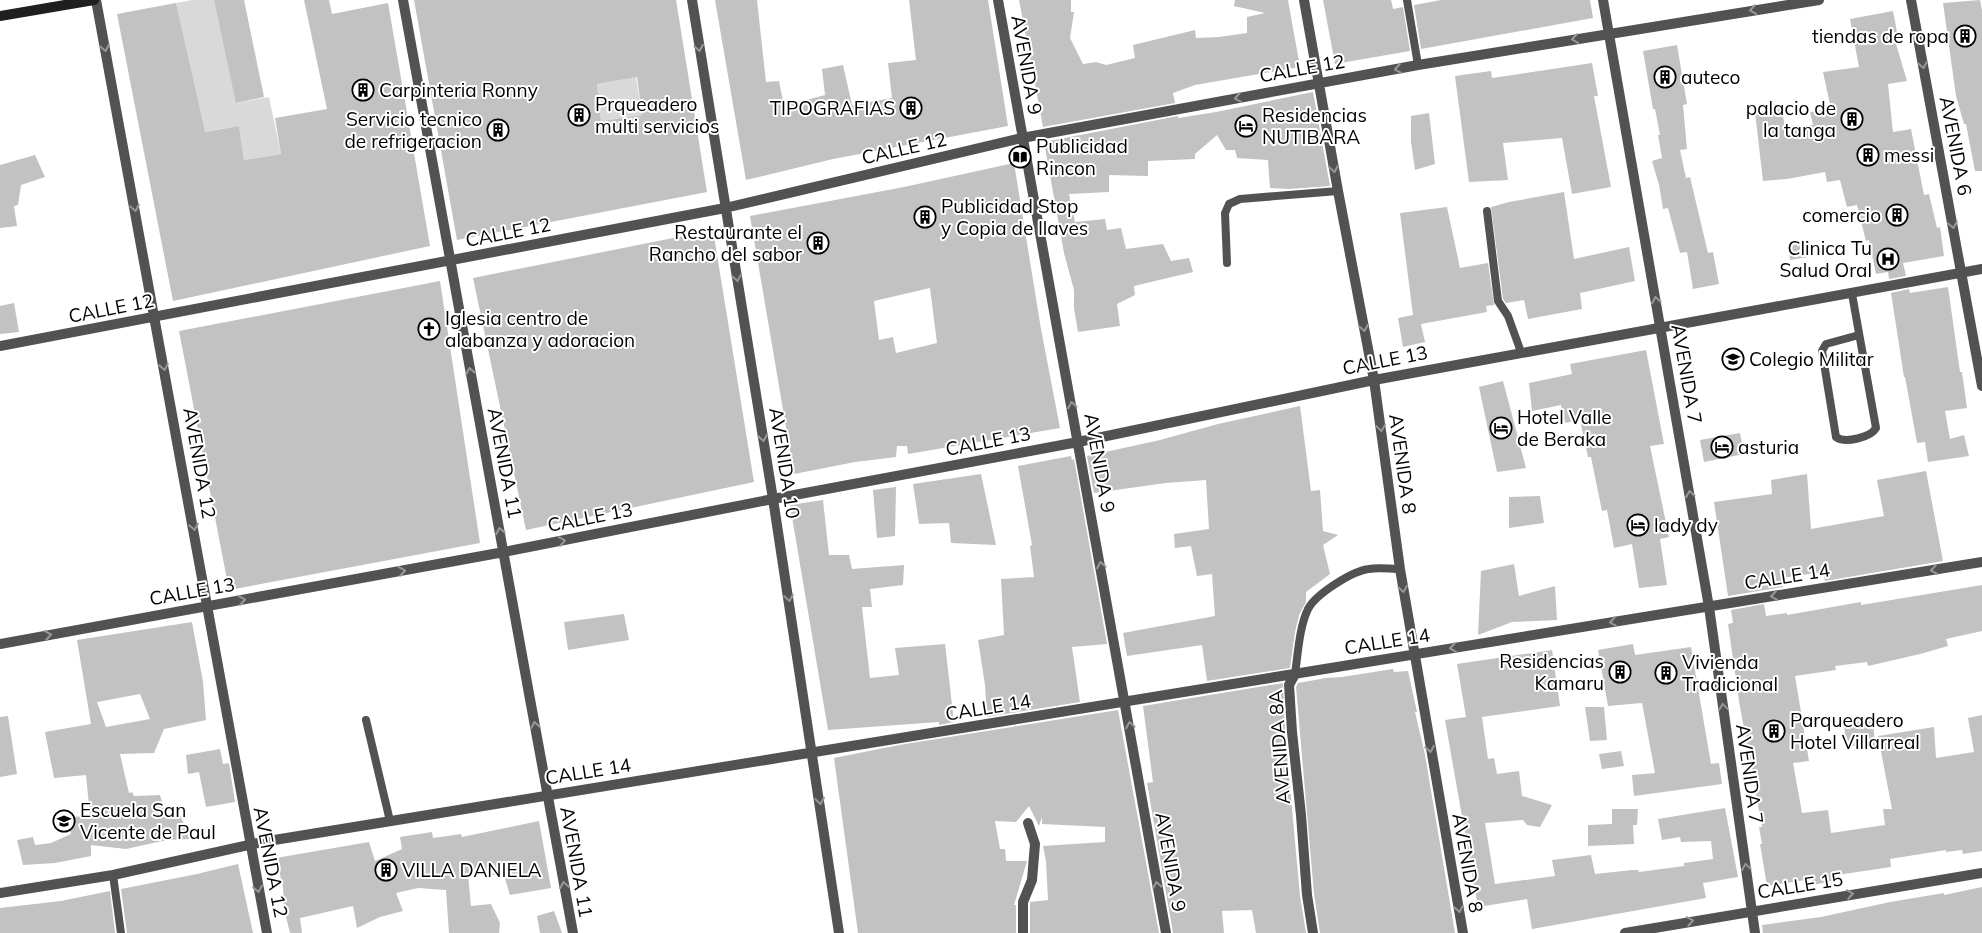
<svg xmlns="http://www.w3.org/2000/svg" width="1982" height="933" font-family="Mulish,sans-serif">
<rect width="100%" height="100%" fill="#fff"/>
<!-- green -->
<path fill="#d9d9d9" d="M192,0h22l23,103 32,-6 12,57 -37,6 -5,-34 -35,6 -28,-129z
M636,77l6,38 -41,6 -4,-37z"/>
<!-- building -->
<path fill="#c2c2c2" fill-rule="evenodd" d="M214,0h30l20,97 -28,6z
M304,0h25l3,14 56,-11 42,243 -257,55 -56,-287 59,-11 29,129 34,-6 5,34 37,-6 -6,-36 52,-9z
M414,0h262l31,192 -250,48zM637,77l5,38 -41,6 -4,-37z
M715,0h42l9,82 13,-1 5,25 41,-11 -3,-26 21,-4 9,40 40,-7 -4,-35 28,-3 -7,-60h79l20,126 -175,33 -87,21z
M1019,0h52v12h3l-4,26 13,26 13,-2 10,3 29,-7 -2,-13 62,-15 1,8 23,-1 28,-4v-16l18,-4 -31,-7 1,-6h53l12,67 -105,18 -22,8 2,10 -132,24z
M1323,0h68l2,9 10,-2 7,44 -75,13z
M1441,0h149l3,18 -172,31 -7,-44z
M1980,0l2,11v160h-7l-9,-47h-2l-8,-28 -13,-93z
M1893,11l5,26h-4l13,44 -19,3 5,48 18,-3 13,66 5,-1 8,34 3,-1 4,29 -41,7 3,13 -17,3 -1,-7 -12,2 -7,-34 -3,1 -9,-36 -10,2 -7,-27 -13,2 -2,-10 -38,7 -24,2 -8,-69 26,-4 4,18 28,-1 -3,-13 21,-3 -8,-37 36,-5 -9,-48z
M1677,45l10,59 -4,1 4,44 -7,1 6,28 4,-1 18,76 5,-1 6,32 -26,5 -6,-37 -7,1 -12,-45 -5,1 -4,-24 -7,-24 10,-3 -4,-23h2l-5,-26h-2l-10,-58z
M1592,63l6,33h-4l17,91 -39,7 -10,-56 -59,5 5,37 -39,2 -14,-106 36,-5 1,7z
M1313,92l17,94 -41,3 -19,-1 -2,-28 -31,-2 -2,-8h-9l-9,-15 -22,19v5l-47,2v15l-39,-1v17l-40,2 6,28 30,-3 2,11 14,-2 5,21 37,-5 8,17 18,-3 4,14 -59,14 1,9 -18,9 3,22 -42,6 -4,-24v-18l-10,-37 -20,-111 134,-26v2l38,-6z
M1429,113l6,51 -20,6 -4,-28v-26z
M35,155l10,22 -24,8 -3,20 -4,1 3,20 -17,2v-63z
M1014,163l27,166 19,99 -152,26 -1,-8h-10l-1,11 -41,5 -61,12 -44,-258 154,-29zM930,288l7,55 -41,10 -3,-16 -14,3 -5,-39z
M1564,192l10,67 55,-12 6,34 -55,12 2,16 -54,10 -4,-19 -18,3 -3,-4 -12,-92 18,-5z
M1447,207l13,61 28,-5 6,42 -8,1 1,6 -66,12 4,18 -22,5 -5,-29 15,-3 -13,-102z
M713,230l41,252 -228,48 -53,-252z
M1806,242l2,15 -18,3 -2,-16z
M440,281l40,262 -251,47 -50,-259z
M1948,287l12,85h2l5,36 -22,3 5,28 14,-4 5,21 -41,6 -3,-20 -8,1 -12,-66h-1l-13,-84 18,-4 1,4z
M14,303l5,29 -19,2v-28z
M1646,350l18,94 -14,2 19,91 -9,2 7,46 -28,3 -7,-44 -18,4 -7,-38 -5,1 -11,-54h-3l-8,-37 -15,3 -4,-18 -29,6 -3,-28 43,-9 -2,-10z
M1503,381l23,87 -29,4 -18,-85z
M1300,406l11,85 9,-1 3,41 15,4 -15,10 7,29 -24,18v10l-7,13 -4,17 -5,36 -83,13 -5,-36 -75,11 -4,-23 92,-17 -3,-42 -15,2 -6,-30 -16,2 -1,-14 35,-5 -3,-49 -40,3 -72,10 -7,-37 73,-16 58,-16z
M1740,433l4,21 -40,8 -4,-22z
M1071,456l1,4 2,-1 33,185 -35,3 8,55 -93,15 -2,-32 -7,-45 26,-5 -3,-56 33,-2 -4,-31 2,-1 -14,-79z
M1926,471l17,90 -118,20 -2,-9 -42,6 2,9 -55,9 -14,-94 58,-8 -1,-14 36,-6 4,55 73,-13 -7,-36z
M981,474l15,71 -45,-2 -2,-20 -30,1 -6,-40z
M896,487l-1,49 -18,2 -4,-48z
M1540,496l4,27 -35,5v-31z
M823,500l6,55h20l3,14 52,-4 -1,20 -33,4 2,18h-10l8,71 29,-3 -4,-27 50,-4 9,78 -15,3v-3l-111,8 -38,-225z
M1514,564l5,32 36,-10 2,34 -45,2 -34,13 3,-64z
M1982,585v46l-36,8 2,7 -28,8 -52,12 -1,-4 -32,4 1,4 -41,6 14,85 -16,2 9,50 26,-3 3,23 54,-8 -2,-16h9l-14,-73 56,-9 2,31 38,-6 -6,-34 14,-3v136l-19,3 -1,-4 -16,2v-2l-56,9 1,8 -54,8v5l-24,5 -1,-6 -45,7 -7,-42h2l-3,-17h3l-23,-126 -11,-77 5,-1 -2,-13 33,-6 2,12 21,-3v2l74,-13v3z
M624,614l5,26 -61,10 -4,-28z
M192,622l11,60 3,38 -42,9 -10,24 -34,1 9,39 3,-1 2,4 26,-1 6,21 13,-3 12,26 -24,1 -41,9 -35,-4v11l-36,7 -32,2 -6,-25 16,-3 2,8 16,-2 20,-9 -3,-17 22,-1 -4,-41 -32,3 -9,-46 46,-8 -14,-84zM140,694l10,25 -44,8 -9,-25z
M1633,644l2,11 56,-8 20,117 8,-1 3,21 -88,12 -2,-21 23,-2 -13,-70 -34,3 -10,-56z
M1552,650l8,56 -78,11 6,42 6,-1 3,16 22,-3 3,25 30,9 -12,22 -13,-2 -4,-5 -38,3 10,61 60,-8 -3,-16 39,-5 4,19 37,-4h6l1,2 45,-6v-3l29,-4 -2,-18 -30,1 -1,-5 -18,3 -4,-21 67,-11 13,69 -35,6 3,15 -174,31 -5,-30 -49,8 -33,-187 21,-3 -9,-53z
M1393,669l1,3 14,-1 9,41h-2l10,43 30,178h-135l-6,-39 -18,-207 2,-4 28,-5 16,-1z
M1283,683l2,49 15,164 6,37h-50l-4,-23 -30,1 2,22h-51l-26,-150 6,-1 -10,-76z
M1585,707h19l3,33 -17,1z
M1118,710l41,223h-129v-31l18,-2 -2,-39 -3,-15 62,-4v-15l-63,-3v-7l-3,9 -10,-20 -13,16 -21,-1 5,28h5l1,12h21l-13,44h2v28h-158l-24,-175 65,-13z
M8,716l9,58 -17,3v-60z
M1873,721l2,25h-29l-2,-23z
M220,749l3,15 6,-1 6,39 -29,5 -7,-35 -11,2 -2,-19z
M1621,751l3,15 -22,3 -3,-15z
M1612,809h26l-1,16h-4l1,19 -46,2v-21l24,-1z
M539,821l12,67 -41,7 -6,-20h-36l3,31 20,-2 9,19 -1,10h-50l-3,-43 -28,-2 -22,5 7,18 -23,6 -23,11 -4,-22 -53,12 2,15h-12l-6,-24 -1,-22 -7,-29 93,-16 6,19 27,-12 -2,-12 32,-5 1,6 28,-4 1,3z
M238,864l15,69h-126l-6,-44 76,-15z
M1982,887v46h-219l-1,-8 59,-8 69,-15 54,-9v2z
M110,891l5,42h-115v-25l61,-7z
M554,911l8,22h-22l-3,-17z"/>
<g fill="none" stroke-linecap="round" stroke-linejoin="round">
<!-- lane -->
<path stroke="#525252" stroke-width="8" d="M1407,0l11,65
M1487,211l11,90 10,15 13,36
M1227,263l-2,-50 4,-9 11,-5 98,-8
M1852,294l24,134c-5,9 -31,16 -40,9l-14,-86 4,-7 33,-9
M1295,674c3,-20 4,-46 13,-65 8,-15 44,-38 61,-40 9,-2 21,0 31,0
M366,720l24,101
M113,875l8,58"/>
<!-- street -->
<path stroke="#525252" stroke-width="10" d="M96,0l171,933
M403,0c55,311 113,622 170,933
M692,0l81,499 66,434
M998,0c54,311 114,622 168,933
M1304,0l34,191 36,189 26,189 63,364
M1603,0l106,607 46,326
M1911,0l71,386
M0,346l725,-138 297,-70 396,-73 401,-65
M0,644l504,-92 269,-53 305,-57 296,-62 608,-111
M1295,674l-6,11 3,47 9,83 6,80 6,38
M0,893l113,-18 149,-33 1720,-280
M1023,933v-31l9,-22 3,-36 -7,-21
M1625,933l357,-60"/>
<!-- secondary -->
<path stroke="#1f1f1f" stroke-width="10" d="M0,16l94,-16"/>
</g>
<!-- one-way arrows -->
<defs><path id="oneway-chevron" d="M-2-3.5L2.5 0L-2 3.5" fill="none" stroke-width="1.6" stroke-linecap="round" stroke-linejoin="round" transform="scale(1.25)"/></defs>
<g stroke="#979797">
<use href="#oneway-chevron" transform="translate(1753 10) rotate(171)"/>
<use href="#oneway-chevron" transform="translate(1575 39) rotate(171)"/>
<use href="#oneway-chevron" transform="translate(105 48) rotate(79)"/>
<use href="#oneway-chevron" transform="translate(699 48) rotate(81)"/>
<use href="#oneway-chevron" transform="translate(1923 65) rotate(79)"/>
<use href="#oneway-chevron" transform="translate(1398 69) rotate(170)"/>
<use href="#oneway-chevron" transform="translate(1238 98) rotate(170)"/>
<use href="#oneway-chevron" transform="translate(1334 169) rotate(80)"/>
<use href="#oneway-chevron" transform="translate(135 208) rotate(79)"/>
<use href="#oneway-chevron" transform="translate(1953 225) rotate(79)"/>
<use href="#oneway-chevron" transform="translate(737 278) rotate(81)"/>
<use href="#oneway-chevron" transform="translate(1656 300) rotate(-100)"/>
<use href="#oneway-chevron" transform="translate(1364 328) rotate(79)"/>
<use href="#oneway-chevron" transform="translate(164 367) rotate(80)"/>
<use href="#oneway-chevron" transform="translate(470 371) rotate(-101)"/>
<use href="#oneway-chevron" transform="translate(1072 405) rotate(-100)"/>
<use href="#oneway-chevron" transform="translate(1381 428) rotate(82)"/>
<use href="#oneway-chevron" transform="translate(763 438) rotate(81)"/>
<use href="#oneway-chevron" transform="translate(1690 494) rotate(-100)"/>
<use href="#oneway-chevron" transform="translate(194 527) rotate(80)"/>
<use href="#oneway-chevron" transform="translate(500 531) rotate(-101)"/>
<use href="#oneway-chevron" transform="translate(562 541) rotate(-11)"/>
<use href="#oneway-chevron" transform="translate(1101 565) rotate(-100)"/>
<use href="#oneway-chevron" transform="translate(1934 570) rotate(171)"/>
<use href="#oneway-chevron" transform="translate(402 571) rotate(-10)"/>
<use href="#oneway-chevron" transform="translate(1403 589) rotate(81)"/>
<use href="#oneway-chevron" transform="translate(1774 596) rotate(171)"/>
<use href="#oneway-chevron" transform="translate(789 598) rotate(81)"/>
<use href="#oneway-chevron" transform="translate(242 600) rotate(-10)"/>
<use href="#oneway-chevron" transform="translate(1613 622) rotate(171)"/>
<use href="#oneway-chevron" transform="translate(48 635) rotate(-10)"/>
<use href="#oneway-chevron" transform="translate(1453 648) rotate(171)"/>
<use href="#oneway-chevron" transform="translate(1723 707) rotate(-98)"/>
<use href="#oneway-chevron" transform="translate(535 725) rotate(-100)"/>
<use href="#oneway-chevron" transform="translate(1130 725) rotate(-100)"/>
<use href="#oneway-chevron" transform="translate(1430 749) rotate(80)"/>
<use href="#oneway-chevron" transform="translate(820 801) rotate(82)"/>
<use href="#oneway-chevron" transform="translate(1746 867) rotate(-98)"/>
<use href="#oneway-chevron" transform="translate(564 885) rotate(-100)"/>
<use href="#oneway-chevron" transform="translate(1157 885) rotate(-100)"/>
<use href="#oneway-chevron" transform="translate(258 889) rotate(79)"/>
<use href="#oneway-chevron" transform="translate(1850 894) rotate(-9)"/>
<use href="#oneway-chevron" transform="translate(1459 909) rotate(80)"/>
<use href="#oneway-chevron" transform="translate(1690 921) rotate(-10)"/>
</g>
<!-- icons -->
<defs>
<g id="building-ring" transform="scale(1.125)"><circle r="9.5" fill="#fff" stroke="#000" stroke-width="1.5"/><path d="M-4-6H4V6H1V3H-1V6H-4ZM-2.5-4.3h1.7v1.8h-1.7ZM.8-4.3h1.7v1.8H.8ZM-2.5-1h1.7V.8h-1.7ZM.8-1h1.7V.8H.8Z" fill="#000"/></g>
<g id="hotel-ring" transform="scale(1.125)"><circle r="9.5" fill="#fff" stroke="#000" stroke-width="1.5"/><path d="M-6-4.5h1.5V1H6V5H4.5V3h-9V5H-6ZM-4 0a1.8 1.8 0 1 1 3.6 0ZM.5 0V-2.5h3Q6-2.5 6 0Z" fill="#000"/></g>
<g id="library-ring" transform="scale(1.125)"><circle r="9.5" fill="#fff" stroke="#000" stroke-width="1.5"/><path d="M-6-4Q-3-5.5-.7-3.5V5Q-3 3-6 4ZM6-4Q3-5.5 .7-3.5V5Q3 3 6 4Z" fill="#000"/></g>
<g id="hospital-ring" transform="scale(1.125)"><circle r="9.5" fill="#fff" stroke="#000" stroke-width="1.5"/><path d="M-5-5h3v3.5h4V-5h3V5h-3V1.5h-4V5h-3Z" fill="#000"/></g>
<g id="church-ring" transform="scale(1.125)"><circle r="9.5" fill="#fff" stroke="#000" stroke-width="1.5"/><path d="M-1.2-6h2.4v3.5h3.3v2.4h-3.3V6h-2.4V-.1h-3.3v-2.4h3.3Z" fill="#000"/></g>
<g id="school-ring" transform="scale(1.125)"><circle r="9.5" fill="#fff" stroke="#000" stroke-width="1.5"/><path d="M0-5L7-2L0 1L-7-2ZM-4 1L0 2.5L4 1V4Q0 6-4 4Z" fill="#000"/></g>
</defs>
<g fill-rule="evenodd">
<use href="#building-ring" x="1965" y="36"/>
<use href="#building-ring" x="1665" y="77"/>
<use href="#building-ring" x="363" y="90"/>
<use href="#building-ring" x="911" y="108"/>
<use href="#building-ring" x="579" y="115"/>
<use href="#building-ring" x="1852" y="119"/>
<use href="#hotel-ring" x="1246" y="126"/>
<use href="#building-ring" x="498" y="130"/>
<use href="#building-ring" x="1868" y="155"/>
<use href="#library-ring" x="1020" y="157"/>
<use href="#building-ring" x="1897" y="215"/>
<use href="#building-ring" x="925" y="217"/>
<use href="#building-ring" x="818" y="243"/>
<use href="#hospital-ring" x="1888" y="259"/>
<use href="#church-ring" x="429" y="329"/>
<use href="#school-ring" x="1733" y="359"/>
<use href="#hotel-ring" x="1501" y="428"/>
<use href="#hotel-ring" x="1722" y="447"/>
<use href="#hotel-ring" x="1638" y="525"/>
<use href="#building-ring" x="1620" y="672"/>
<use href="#building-ring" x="1666" y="673"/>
<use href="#building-ring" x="1774" y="731"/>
<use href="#school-ring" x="64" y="821"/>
<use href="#building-ring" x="386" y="870"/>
</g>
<g text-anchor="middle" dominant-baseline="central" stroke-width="4" stroke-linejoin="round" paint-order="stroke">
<!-- poi labels -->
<g font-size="19" fill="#000" stroke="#fff" text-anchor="start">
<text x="1949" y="36" text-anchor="end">tiendas de ropa</text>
<text x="1681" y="77">auteco</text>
<text x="379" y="90">Carpinteria Ronny</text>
<text x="595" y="104">Prqueadero<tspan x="595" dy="22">multi servicios</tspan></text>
<text x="895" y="108" text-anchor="end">TIPOGRAFIAS</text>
<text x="1836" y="108" text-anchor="end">palacio de<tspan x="1836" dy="22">la tanga</tspan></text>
<text x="1262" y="115">Residencias<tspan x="1262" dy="22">NUTIBARA</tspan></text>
<text x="482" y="119" text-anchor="end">Servicio tecnico<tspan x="482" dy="22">de refrigeracion</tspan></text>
<text x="1036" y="146">Publicidad<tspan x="1036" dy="22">Rincon</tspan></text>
<text x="1884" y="155">messi</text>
<text x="941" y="206">Publicidad Stop<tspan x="941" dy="22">y Copia de llaves</tspan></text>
<text x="1881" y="215" text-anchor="end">comercio</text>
<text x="802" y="232" text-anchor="end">Restaurante el<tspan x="802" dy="22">Rancho del sabor</tspan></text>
<text x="1872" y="248" text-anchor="end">Clinica Tu<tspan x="1872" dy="22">Salud Oral</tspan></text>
<text x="445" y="318">Iglesia centro de<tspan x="445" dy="22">alabanza y adoracion</tspan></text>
<text x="1749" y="359">Colegio Militar</text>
<text x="1517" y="417">Hotel Valle<tspan x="1517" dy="22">de Beraka</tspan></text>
<text x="1738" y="447">asturia</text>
<text x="1654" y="525">lady dy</text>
<text x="1604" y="661" text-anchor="end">Residencias<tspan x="1604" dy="22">Kamaru</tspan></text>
<text x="1682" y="662">Vivienda<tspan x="1682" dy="22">Tradicional</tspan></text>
<text x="1790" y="720">Parqueadero<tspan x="1790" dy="22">Hotel Villarreal</tspan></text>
<text x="80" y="810">Escuela San<tspan x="80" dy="22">Vicente de Paul</tspan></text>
<text x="402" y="870">VILLA DANIELA</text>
</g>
<!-- street labels -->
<g font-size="19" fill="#000" stroke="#fff">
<text transform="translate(1027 65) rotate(80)">AVENIDA 9</text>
<text transform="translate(1302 68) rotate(-10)">CALLE 12</text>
<text transform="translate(1956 146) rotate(79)">AVENIDA 6</text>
<text transform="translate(904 148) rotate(-13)">CALLE 12</text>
<text transform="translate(508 232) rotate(-11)">CALLE 12</text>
<text transform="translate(111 308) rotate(-11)">CALLE 12</text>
<text transform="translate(1385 360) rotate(-11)">CALLE 13</text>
<text transform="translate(1687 374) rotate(80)">AVENIDA 7</text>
<text transform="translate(988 441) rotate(-11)">CALLE 13</text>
<text transform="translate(200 463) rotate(80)">AVENIDA 12</text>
<text transform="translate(505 463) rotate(79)">AVENIDA 11</text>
<text transform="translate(785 463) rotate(81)">AVENIDA 10</text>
<text transform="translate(1100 463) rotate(80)">AVENIDA 9</text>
<text transform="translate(1403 464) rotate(82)">AVENIDA 8</text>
<text transform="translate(590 517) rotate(-11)">CALLE 13</text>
<text transform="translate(1787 576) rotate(-9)">CALLE 14</text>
<text transform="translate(192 591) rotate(-10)">CALLE 13</text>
<text transform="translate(1387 641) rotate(-9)">CALLE 14</text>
<text transform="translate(988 707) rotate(-9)">CALLE 14</text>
<text transform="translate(1279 747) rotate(-94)">AVENIDA 8A</text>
<text transform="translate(588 771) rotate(-9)">CALLE 14</text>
<text transform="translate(1750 774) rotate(82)">AVENIDA 7</text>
<text transform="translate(271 862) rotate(79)">AVENIDA 12</text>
<text transform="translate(577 862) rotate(80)">AVENIDA 11</text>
<text transform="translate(1171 862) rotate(80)">AVENIDA 9</text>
<text transform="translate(1468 863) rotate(80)">AVENIDA 8</text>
<text transform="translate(1800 885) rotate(-9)">CALLE 15</text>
</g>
</g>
</svg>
